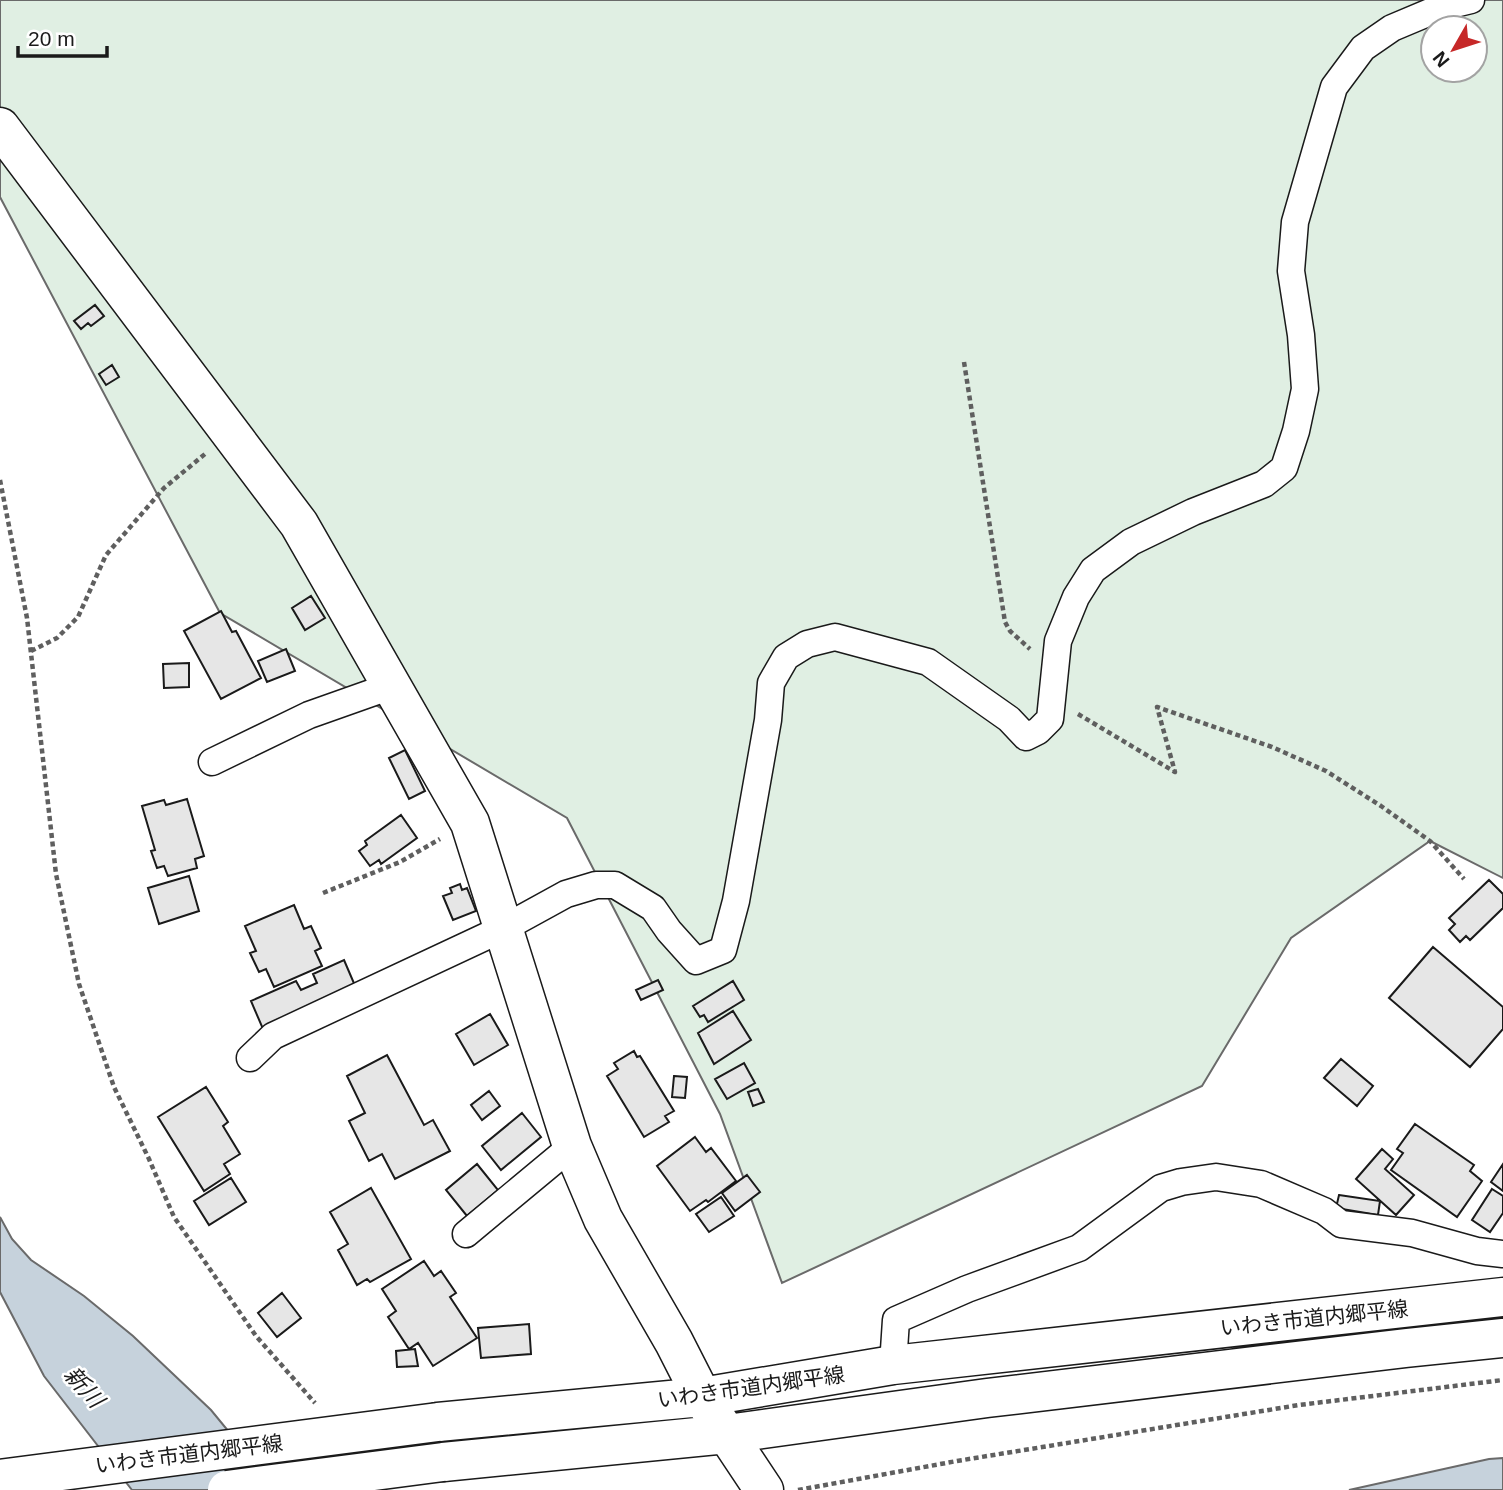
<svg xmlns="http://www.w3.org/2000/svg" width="1503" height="1490" font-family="Helvetica,'Noto Sans JP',sans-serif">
<rect width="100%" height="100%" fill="#fff"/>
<!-- green -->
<path fill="#e0efe3" stroke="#6a6a6a" stroke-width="2" fill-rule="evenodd" d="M0,0h1503v878l-73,-37 -139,97 -89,148 -420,197 -62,-169 -153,-296 -347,-205 -220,-416zM1433,28h42v42h-42z"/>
<!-- water -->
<path fill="#c6d2dc" stroke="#6a6a6a" stroke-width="2" d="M0,1217l12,22 19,21 53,36 49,40 78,74 41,50 37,30h-157l-88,-114 -44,-84z
M1503,1458v32h-154l140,-31z"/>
<!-- building -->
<path fill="#e6e6e6" stroke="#1a1a1a" stroke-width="2" d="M95,305l9,11 -13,10 -3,-3 -7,6 -7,-8z
M112,365l7,12 -13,8 -7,-11z
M311,596l14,22 -20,12 -13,-22z
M221,611l11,21 4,-1 25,47 -40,21 -37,-68z
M286,649l9,22 -28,11 -9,-21z
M189,663v24l-25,1 -1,-24z
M405,750l20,41 -16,8 -20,-41z
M187,799l17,57 -9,3 2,9 -29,8 -4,-10 -7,2 -6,-17 4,-1 -13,-44 22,-6 2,5z
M401,815l16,23 -36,26 -2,-4 -9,6 -11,-15 8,-6 -2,-4z
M189,876l10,35 -40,13 -11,-36z
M1489,880l14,14v14l-33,32 -4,-4 -6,6 -11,-12 6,-6 -6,-6z
M460,884l2,6 5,-2 9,23 -23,9 -10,-24 9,-3 -2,-5z
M294,905l10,24 7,-3 10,22 -6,3 7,15 -48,21 -8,-18 -7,3 -9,-19 6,-2 -11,-25z
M1433,947l70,60v22l-33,38 -81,-69z
M344,960l12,28 -93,41 -12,-28 45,-20 5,9 16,-7 -4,-9z
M658,980l5,10 -22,10 -5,-10z
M733,981l11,19 -36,22 -4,-7 -4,2 -7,-11z
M733,1011l18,29 -37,24 -16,-31z
M490,1014l18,31 -34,20 -18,-31z
M634,1051l3,6 3,-1 34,55 -9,5 4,6 -25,15 -37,-61 11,-7 -4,-6z
M387,1055l37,70 9,-5 17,31 -55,28 -13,-25 -13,7 -20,-40 16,-8 -18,-37z
M1341,1059l32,27 -16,20 -33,-28z
M744,1063l11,20 -28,16 -12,-20z
M674,1076l13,1 -2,21 -13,-1z
M206,1087l22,35 -5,4 17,28 -16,10 6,10 -26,17 -46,-74z
M758,1089l6,13 -11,4 -5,-14z
M489,1091l11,15 -18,14 -11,-15z
M522,1113l19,24 -40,33 -19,-24z
M1415,1124l59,41 -4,6 12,10 -25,36 -66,-47 12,-17 -6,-4z
M695,1137l11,15 5,-4 25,33 -28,21 -2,-2 -16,11 -33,-45z
M1382,1149l11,10 -8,10 29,26 -18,20 -40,-36z
M477,1164l21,26 -31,26 -21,-26z
M1503,1164v27l-12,-9z
M747,1175l13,17 -25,19 -13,-18z
M231,1178l15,24 -37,23 -15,-24z
M371,1188l40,71 -41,23 -3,-3 -10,6 -19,-35 10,-6 -18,-32z
M1492,1189l11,7v17l-13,19 -18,-12z
M1339,1195l41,6 -2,14 -42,-7z
M721,1197l13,19 -25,16 -13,-18z
M424,1261l10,15 7,-5 15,22 -6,4 27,41 -44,28 -15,-23 -9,6 -21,-32 8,-6 -14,-22z
M282,1293l19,25 -24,19 -19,-24z
M529,1324l2,30 -50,4 -3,-30z
M415,1349l3,17 -21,1 -1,-16z"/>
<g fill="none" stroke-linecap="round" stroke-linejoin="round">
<!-- street casing -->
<g stroke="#1a1a1a" stroke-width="29">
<path id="street" d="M212,762l97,-47 82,-29
M250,1058l23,-22 231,-108 62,-34 30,-9h19l38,23 16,23 27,30 27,-11 13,-49 32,-181 3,-37 15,-26 21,-13 28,-7 93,25 81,57 17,18 12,-6 12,-12 8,-78 18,-44 17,-27 38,-28 62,-30 71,-28 20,-16 12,-37 9,-42 -4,-54 -10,-64 4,-49 39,-135 29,-39 29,-20 50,-21 29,-7
M466,1234l106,-88
M893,1365l3,-45 71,-31 112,-41 82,-60 20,-6 35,-5 45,7 63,27 17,13 71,9 65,18 26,3"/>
</g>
<!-- secondary casing -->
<g stroke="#1a1a1a" stroke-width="41">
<path id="secondary" d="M0,127l299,397 171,299 102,323 31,73 71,123 28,55 62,93
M438,1422l264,-25 191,-32 610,-68
M443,1462l284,-28 260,-36 419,-50 97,-10"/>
</g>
<!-- path -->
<path stroke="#5f5f5f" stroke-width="4.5" stroke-dasharray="5 3.5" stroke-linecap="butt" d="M964,362l41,260 5,9 20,18
M0,480l27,138 29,256 23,110 35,103 35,72 25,58 82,119 59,67
M31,651l26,-13 21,-21 28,-62 58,-67 41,-34
M1078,714l97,58 -18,-65 115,40 54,24 55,35 49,35 34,38
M323,893l77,-31 40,-23
M798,1490l159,-29 342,-56 204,-25"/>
<!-- street -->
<use href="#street" stroke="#fff" stroke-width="26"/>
<!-- secondary -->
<use href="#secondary" stroke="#fff" stroke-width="38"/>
<!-- secondary-bridge casing -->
<g stroke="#1a1a1a" stroke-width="41" stroke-linecap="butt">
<path id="secondary-bridge" d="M0,1479l438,-57
M227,1490l216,-28"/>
</g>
<!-- secondary-bridge -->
<use href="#secondary-bridge" stroke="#fff" stroke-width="38"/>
</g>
<g text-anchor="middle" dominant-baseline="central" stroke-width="5" stroke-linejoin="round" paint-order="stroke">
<!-- street labels -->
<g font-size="21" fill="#1a1a1a" stroke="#fff">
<text transform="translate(1314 1318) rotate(-6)">いわき市道内郷平線</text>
<text transform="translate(751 1387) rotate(-8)">いわき市道内郷平線</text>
<text transform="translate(189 1454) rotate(-7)">いわき市道内郷平線</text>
</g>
<!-- water labels -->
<g font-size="23" font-style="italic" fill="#1a1a1a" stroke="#fff">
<text transform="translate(84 1387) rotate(48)">新川</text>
</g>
</g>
<!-- north arrow -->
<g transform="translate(1454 49) rotate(231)"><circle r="33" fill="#ffffff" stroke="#a3a3a3" stroke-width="2"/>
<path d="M0-5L12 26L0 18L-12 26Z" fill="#c62828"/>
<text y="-10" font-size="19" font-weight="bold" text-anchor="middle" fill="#1a1a1a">N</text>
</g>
<!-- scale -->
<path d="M18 46v10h89v-10" fill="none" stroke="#1a1a1a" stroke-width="3.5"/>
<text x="28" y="46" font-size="21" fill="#1a1a1a" stroke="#ffffff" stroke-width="5" paint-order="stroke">20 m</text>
</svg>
